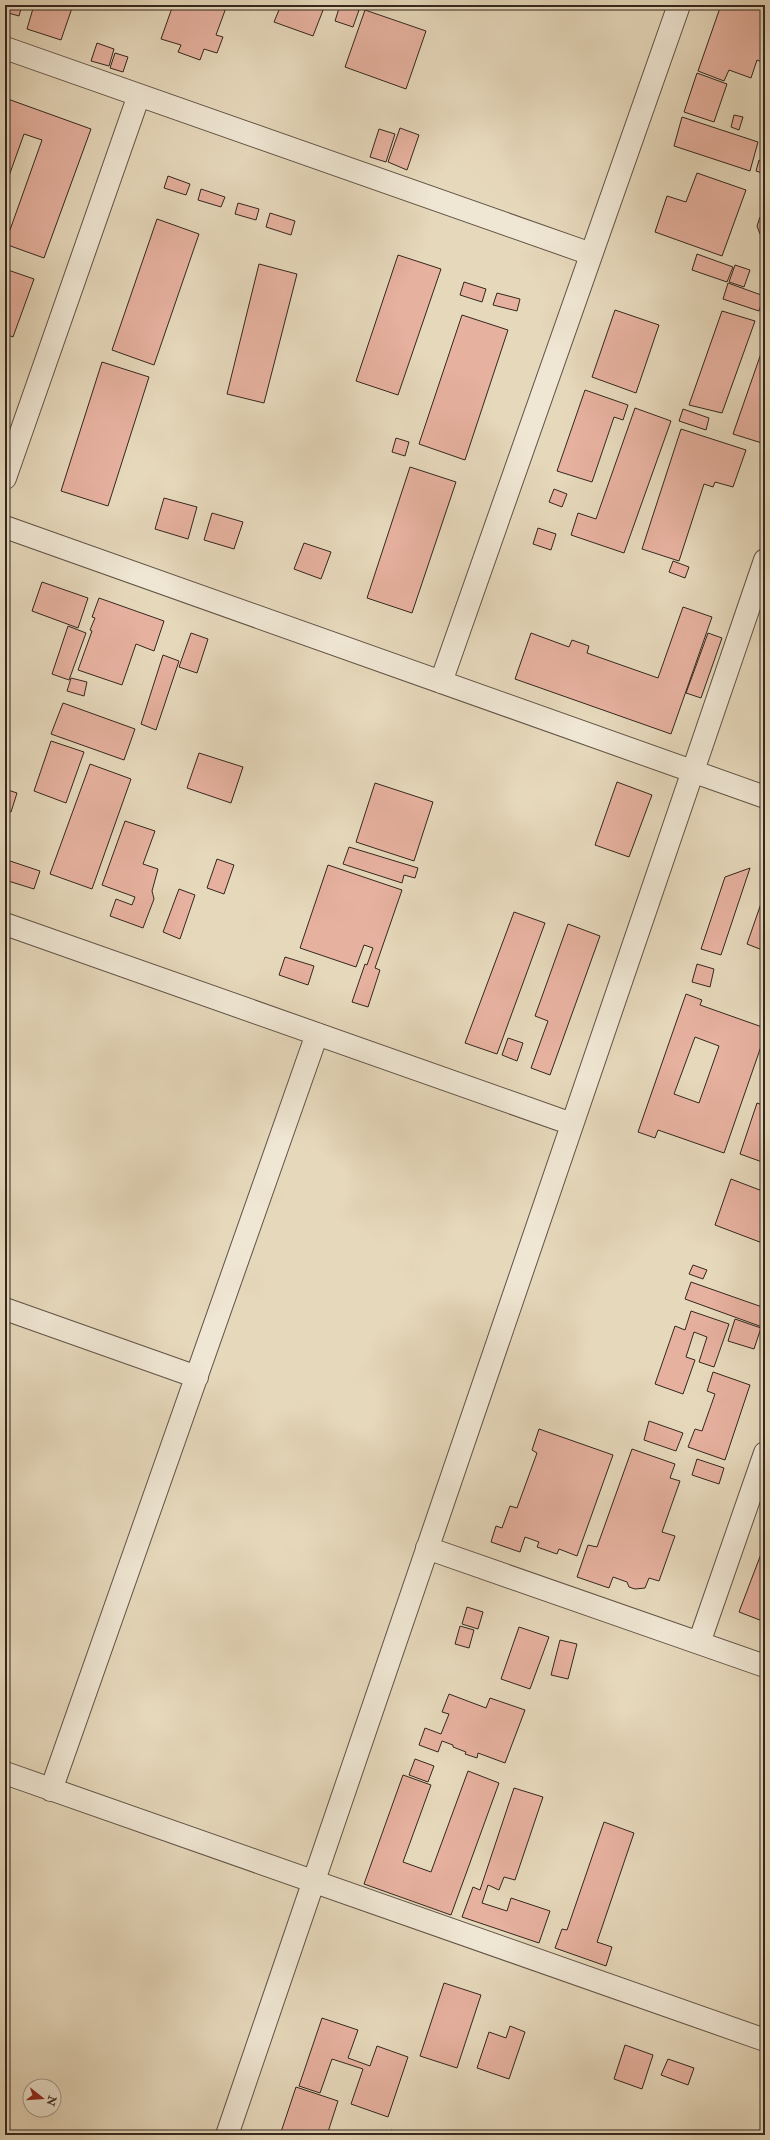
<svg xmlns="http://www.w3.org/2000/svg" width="770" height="2140" font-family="'IM FELL Double Pica',serif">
<rect width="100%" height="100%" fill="#e6d8bb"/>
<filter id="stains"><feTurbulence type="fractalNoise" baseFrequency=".005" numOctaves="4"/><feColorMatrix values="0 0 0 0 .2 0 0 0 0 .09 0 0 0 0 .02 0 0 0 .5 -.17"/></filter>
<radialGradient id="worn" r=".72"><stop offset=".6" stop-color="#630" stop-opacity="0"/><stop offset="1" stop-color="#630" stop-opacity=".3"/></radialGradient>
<!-- building -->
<path fill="#e6b19f" stroke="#34271e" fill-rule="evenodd" d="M5,5h17l-3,11 -14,-4z
M34,5h39l-12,35 -34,-11z
M173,5h54l-11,30 7,2 -6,16 -13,-4 -4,11 -22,-8 3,-7 -20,-6z
M281,5h44l-12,31 -39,-14z
M340,5l19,5 -6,17 -18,-6z
M721,5h44v56l-1,2 -7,-3 -6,18 -22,-8 -5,11 -26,-10z
M365,10l61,21 -20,58 -61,-22z
M97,43l17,6 -5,17 -18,-5z
M115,53l13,4 -5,15 -13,-4z
M697,73l30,11 -13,38 -30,-10z
M5,98l86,31 -47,129 -39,-14 37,-104 -18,-6 -19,53z
M734,115l9,2 -4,13 -8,-3z
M682,117l76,25 -8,29 -76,-25z
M400,128l19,7 -12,35 -19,-8z
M379,129l16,5 -9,28 -16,-5z
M759,160l6,2v12l-9,-3z
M697,173l49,17 -24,66 -67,-24 12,-36 19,6z
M168,176l22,8 -4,11 -22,-7z
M201,189l24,8 -4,10 -23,-7z
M238,203l21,6 -3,11 -21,-6z
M270,213l25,8 -4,14 -25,-8z
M765,213v24l-5,-3 -3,-8 3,-9z
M157,219l42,15 -45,131 -42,-15z
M697,254l36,13 -6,15 -35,-12z
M398,255l43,14 -43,126 -42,-14z
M259,264l38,10 -33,129 -37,-9z
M735,265l15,5 -6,17 -15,-5z
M5,269l29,10 -21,58 -8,-3z
M464,282l22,7 -4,13 -22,-7z
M728,283l36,13 -5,15 -36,-12z
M497,293l23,6 -3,12 -24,-6z
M615,310l44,15 -23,68 -44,-16z
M722,311l33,10 -33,92 -33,-8z
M462,315l46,15 -43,130 -46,-16z
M765,342v102l-32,-10z
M102,362l47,15 -41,129 -47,-15z
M585,390l43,15 -5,15 -9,-3 -22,65 -35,-11z
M635,408l36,13 -47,132 -53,-18 7,-22 18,6z
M683,409l26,9 -3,12 -27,-9z
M681,429l65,21 -13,37 -18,-5 -2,5 -9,-3 -25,77 -37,-12z
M396,438l13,4 -4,14 -13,-4z
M410,467l46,15 -44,131 -45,-15z
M554,489l13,5 -5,13 -13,-5z
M164,498l33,9 -9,32 -33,-10z
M212,513l31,9 -9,27 -30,-9z
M538,528l18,6 -5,16 -18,-6z
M304,543l27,9 -10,27 -27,-10z
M673,561l16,6 -4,11 -16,-6z
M42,582l46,16 -10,30 -46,-17z
M99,598l65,23 -10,30 -18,-7 -14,41 -44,-15 14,-39 -2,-1 5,-12 -3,-1z
M683,607l29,10 -41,117 -156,-55 16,-46 38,14 3,-7 17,6 -2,7 71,25z
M68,626l18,7 -17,47 -17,-6z
M191,633l17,6 -11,34 -18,-6z
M708,633l14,5 -21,60 -15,-5z
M163,655l16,6 -23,69 -15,-6z
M71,678l16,4 -3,14 -17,-5z
M63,703l72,26 -11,31 -73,-26z
M51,741l33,11 -18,51 -32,-12z
M199,753l44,14 -12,36 -44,-15z
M90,764l41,15 -39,110 -42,-15z
M617,782l35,13 -23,62 -34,-12z
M375,783l58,19 -19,59 -58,-19z
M5,789l12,4 -6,19 -6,-2z
M125,821l30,10 -12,33 15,5 -6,22 2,8 -11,29 -33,-12 6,-17 16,6 3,-8 -33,-12z
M349,847l69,21 -3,10 -11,-3 -2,8 -59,-19z
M217,859l17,6 -10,29 -17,-6z
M7,860l33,11 -6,18 -29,-9z
M328,865l74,25 -27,78 5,2 -12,37 -16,-5 13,-38 2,1 6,-17 -9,-3 -8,22 -56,-19z
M750,868l-29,87 -20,-6 24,-72z
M179,889l16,6 -15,44 -17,-7z
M765,892v59l-18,-7z
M514,912l31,11 -48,131 -32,-11z
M568,924l32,12 -50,139 -19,-7 17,-47 -13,-5z
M285,957l29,9 -6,19 -29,-10z
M697,964l17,5 -4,18 -18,-5z
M686,994l16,6 -2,5 65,23v7l-41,118 -66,-23 -3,8 -17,-6zM695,1037l24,9 -20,57 -25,-9z
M508,1038l15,5 -6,18 -15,-6z
M757,1103l8,3v57l-25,-9z
M731,1179l34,13v52l-50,-19z
M693,1265l14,5 -4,9 -14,-5z
M691,1282l74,26v20l-80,-29z
M691,1311l38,13 -15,43 -15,-5 8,-25 -13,-5 -8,25 9,3 -12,34 -28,-10 20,-58 10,4z
M735,1319l26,9 -7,21 -26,-8z
M713,1372l37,13 -25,75 -37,-13 7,-18 7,2 13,-37 -8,-3z
M649,1421l34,12 -7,18 -32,-11z
M539,1429l74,26 -36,101 -18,-7 -2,5 -20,-7 2,-5 -14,-5 -5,15 -29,-10 5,-16 6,2 8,-22 7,2 20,-55 -5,-3z
M632,1449l43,15 -5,14 10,3 -18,51 13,4 -16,45 -10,-3 -4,10 -10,1 -6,-2 -2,-5 -14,-5 -4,11 -32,-11 11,-32 9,2z
M697,1459l27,9 -5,16 -27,-9z
M761,1554l4,2v66l-26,-10z
M467,1607l16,5 -5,17 -16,-5z
M460,1626l14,4 -5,18 -14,-4z
M519,1627l30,10 -19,52 -29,-10z
M560,1640l17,4 -9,35 -17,-4z
M449,1694l37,14 4,-10 35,12 -20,53 -27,-10 -1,5 -12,-4 1,-2 -13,-5v-2l-11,-4 -4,11 -19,-7 6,-17 16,6 8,-20 -7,-2z
M415,1759l19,7 -6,16 -19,-7z
M468,1771l31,12 -48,132 -87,-31 39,-109 28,10 -28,77 28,10z
M514,1788l29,9 -28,83 -11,-3 -5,13 -11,-5 -6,18 25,8 4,-13 39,13 -11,32 -77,-26 11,-30 7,3z
M604,1822l30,11 -37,109 15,5 -6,19 -51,-18 7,-19 5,1z
M444,1983l37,12 -24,73 -37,-12z
M322,2018l36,12 -10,28 22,8 7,-20 31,11 -20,60 -37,-13 12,-35 -31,-10 -12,34 -21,-7z
M510,2026l15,6 -16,47 -32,-11 12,-36 17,6z
M625,2045l28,10 -11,34 -28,-10z
M668,2059l26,9 -6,17 -27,-10z
M296,2087l42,14 -11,34h-47z
M391,2130l16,5h-18z"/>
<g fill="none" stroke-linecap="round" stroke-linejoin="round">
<!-- minor casing -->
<g stroke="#605345" stroke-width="24">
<path id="minor" d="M5,48l586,206
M5,478l134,-383
M5,527l760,270
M441,682l238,-677
M5,924l567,200
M5,1309l192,68
M427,1548l338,118
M699,1643l66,-190
M5,1773l760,267
M51,1790l266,-756
M227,2135l538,-1575"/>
</g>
<!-- minor -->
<use href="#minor" stroke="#efe6d3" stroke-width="22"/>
</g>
<!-- margin -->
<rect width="770" height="2140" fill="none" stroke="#e6d8bb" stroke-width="20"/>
<rect x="6" y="6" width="758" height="2128" fill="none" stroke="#34271e" stroke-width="2"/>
<rect x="10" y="10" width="750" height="2120" fill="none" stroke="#34271e"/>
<!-- north arrow -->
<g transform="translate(42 2098) rotate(107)"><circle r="19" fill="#efe6d3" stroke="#a49a8b"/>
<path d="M0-3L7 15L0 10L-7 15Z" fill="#8f2418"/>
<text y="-6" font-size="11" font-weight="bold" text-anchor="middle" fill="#34271e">N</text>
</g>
<rect width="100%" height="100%" filter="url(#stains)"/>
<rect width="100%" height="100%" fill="url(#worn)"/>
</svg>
